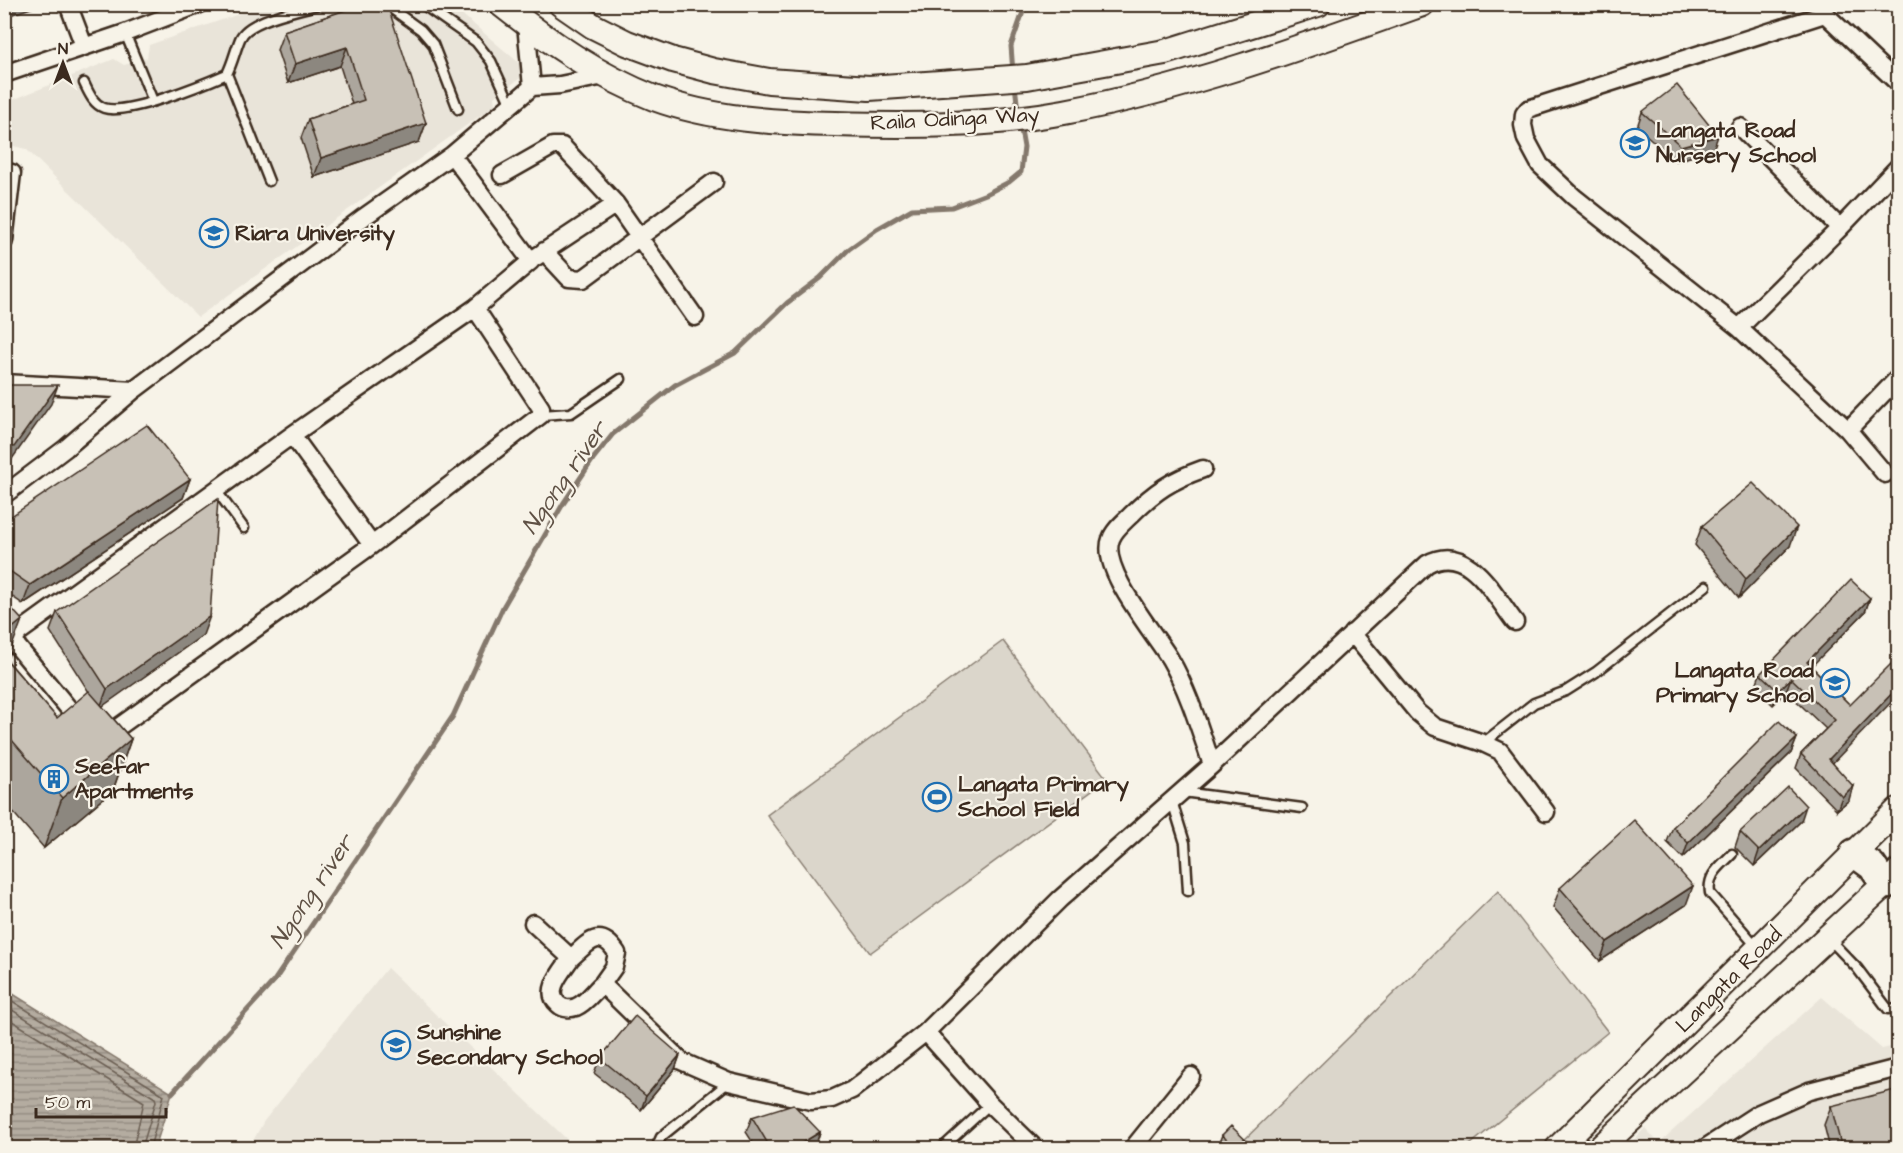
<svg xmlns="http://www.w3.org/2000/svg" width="1903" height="1153" font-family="'Architects Daughter',sans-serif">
<defs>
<pattern id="water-rules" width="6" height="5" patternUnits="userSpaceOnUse" patternTransform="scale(1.5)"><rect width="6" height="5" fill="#b4aca0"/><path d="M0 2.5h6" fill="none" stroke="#948c82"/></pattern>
</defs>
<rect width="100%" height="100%" fill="#f7f3e8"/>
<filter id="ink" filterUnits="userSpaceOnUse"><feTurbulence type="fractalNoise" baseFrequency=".0167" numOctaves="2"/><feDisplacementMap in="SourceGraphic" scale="12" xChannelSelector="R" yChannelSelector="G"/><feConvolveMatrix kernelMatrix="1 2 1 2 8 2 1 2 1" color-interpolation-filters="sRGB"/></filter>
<g filter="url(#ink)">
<!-- built -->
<path fill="#e9e4d9" d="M265,5h186l74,63 -6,11 -25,18 1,8 -297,212 -172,-168 -21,-5v-41l109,-44 10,6 23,-7 2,-13z
M387,968l189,180h-327l15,-27z
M1822,997l60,52 16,-4v103h-272l19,-20 14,15z"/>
<!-- grass -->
<path fill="#dbd6cb" stroke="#8b8074" stroke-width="1.5" d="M1003,641l104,138 -237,174 -103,-138z
M1498,891l110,141 -142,116h-230z"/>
<!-- water -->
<path fill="url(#water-rules)" stroke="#84786c" stroke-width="1.5" d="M5,989l167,104 -17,55h-150z"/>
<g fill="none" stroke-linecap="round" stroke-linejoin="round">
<!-- shore -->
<path stroke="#6b5e52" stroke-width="1.5" d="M4,996l160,99 -14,53
M4,1005l151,93 1,3 -14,47
M4,1016l140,86 -11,46"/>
<!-- stream -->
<path stroke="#84786c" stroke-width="5" d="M1013,73l-2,-27 13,-37 8,-5
M1015,85l3,26
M172,1093l102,-112 179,-265 50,-109 60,-103 30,-45 20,-25 62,-49 60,-32 52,-50 33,-25 29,-29 28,-20 35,-20 40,-2 34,-13 23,-12 12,-10 3,-25 -4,-23"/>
<!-- lane casing -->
<g stroke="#3b2a1e" stroke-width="13">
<path id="lane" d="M385,4l36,26 12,14 25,65
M422,4l54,38 15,19 20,44
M125,33l28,68
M227,74l42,107
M84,83c5,10 9,21 20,25 22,8 100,-24 123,-34 6,-12 8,-23 13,-35 8,-20 58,-28 79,-35
M541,415l30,-2 50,-34
M216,490l28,38
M1483,743l51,-40 32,-12 30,-19 110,-86
M1183,792l119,16
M1172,801l13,42 3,48
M1732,854c-11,12 -25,20 -22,39l47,54
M1830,940l27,28 31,41 10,-1
M656,1148l5,-11 68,-55
M942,1148l48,-44"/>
</g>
<!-- street casing -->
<g stroke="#3b2a1e" stroke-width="21">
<path id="street" d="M68,4l16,42
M1822,5l3,9 73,69
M1825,14l-297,95 -4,5 -1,11 3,14 14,26 34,32 165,131 109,102 37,44
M526,24l6,63
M4,74l121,-41 75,-29
M1740,127l100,101
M502,175l51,-29h9l54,58 79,113
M4,241l8,-68
M544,251l25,27 14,1 131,-97
M536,257l80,-53
M1739,328l101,-100 58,-61
M4,383l130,7
M1848,430l50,-52
M292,435l80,110 -266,191h-12l-5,-3 -72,-87 -2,-5 3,-8 274,-198 183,-127 56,-47 -79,-106
M1203,469c-31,11 -48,22 -72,46 -7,7 -17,15 -20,24 -12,30 43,93 59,120 19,33 30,71 42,106
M4,495l62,-47 68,-58 230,-173 88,-62 80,-68 28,-2 44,-9
M372,545l169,-130v-7l-66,-100
M1352,633l65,79 18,15 48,16 17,8 46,61
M533,923l38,35c-8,12 -28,33 -13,46 5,5 12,5 18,3 10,-4 18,-16 26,-23l79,77 48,21 82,19 21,-2 20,-9 74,-58
M571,958c18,-16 29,-31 46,-5l-3,14 -12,17
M1035,1148l-45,-44 -64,-72 134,-133 152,-134 215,-201c41,-23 67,31 88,58
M1133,1148l58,-72
M1705,1148l54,-35 50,-22 89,-23"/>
</g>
<!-- secondary casing -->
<g stroke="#3b2a1e" stroke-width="28">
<path id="secondary" d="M501,4c48,38 97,72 153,94 57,21 122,25 182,26 76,2 153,2 228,-12 123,-23 241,-66 358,-108
M561,4l32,22 34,17 46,17 41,11 55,10 100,7 158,-11 138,-25 153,-48
M1558,1148l340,-338
M1600,1148l298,-276"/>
</g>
<!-- primary casing -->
<g stroke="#3b2a1e" stroke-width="32">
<path id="primary" d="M1854,853l18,13 13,19"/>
</g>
<!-- lane -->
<use href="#lane" stroke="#f7f3e8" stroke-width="8"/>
<!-- street -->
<use href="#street" stroke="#f7f3e8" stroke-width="16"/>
<!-- secondary -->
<use href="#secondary" stroke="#f7f3e8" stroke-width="24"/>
<!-- primary -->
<use href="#primary" stroke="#f7f3e8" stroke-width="27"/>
</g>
<!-- wall -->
<path fill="#aca69d" stroke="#3b2a1e" stroke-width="1.5" d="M363,4l63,119 -7,19 -105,35 -13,-39 7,-19 44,-15 -12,-38 -52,17 -11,-33 7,-19z
M1642,112l71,38 -37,11 -39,-34z
M190,479l-7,19 -160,106 -19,-13v-70z
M1702,526l88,20 -51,52 -44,-53z
M1870,598l-5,14 -54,54 39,39 -17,58 16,37 -12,10 -41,-42 5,-14 25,-25 -40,-38 -13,14 -18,-17 5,-14z
M4,600l3,60 50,58 32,-26 -39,-61 7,-19 146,23 -101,71 29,33 -18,51 -69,58 -40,-46z
M1797,738l-6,15 -108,105 -16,-16 6,-15z
M1801,821l-47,45 -19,-19 5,-15z
M1560,888l126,17 -86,56 -47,-54z
M680,1055l-5,14 -34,41 -47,-37 6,-15z
M1831,1106l68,43h-69l-6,-24z
M752,1117l68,15 -5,15 -3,2h-55l-11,-17z
M1222,1135l33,14h-34l-3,-4z"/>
<!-- shaded-wall -->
<path fill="#8c877f" stroke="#3b2a1e" stroke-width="1.5" d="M17,4h26l-33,11 -1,3 -5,2v-9l8,-5z
M347,47l-7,19 -52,17 7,-19z
M426,123l-7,19 -105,35 7,-19z
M1718,136l-5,14 -37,11 5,-15z
M58,385l-7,19 -44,62h-3v-20z
M190,479l-7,19 -160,106 7,-19z
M1797,527l-7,19 -51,52 7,-19z
M1870,598l-5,14 -63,64 5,-14z
M210,616l-7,19 -103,73 7,-19z
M22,620l-18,47v-32z
M1791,678l-5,13 -13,14 5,-14z
M1899,686v8l-75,78 5,-13z
M1797,738l-6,15 -108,105 5,-15z
M131,739l-18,51 -69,58 18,-50z
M1853,786l-4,14 -12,10 5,-13z
M1806,806l-5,15 -47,45 5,-15z
M1693,886l-7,19 -86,56 7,-19z
M680,1055l-5,14 -34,41 5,-14z
M820,1132l-5,15 -3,2h-20z"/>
<!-- building -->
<path fill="#c8c1b6" stroke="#3b2a1e" stroke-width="1.5" d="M4,4h13l-5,2 1,2 -9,3z
M363,4h24l39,119 -105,35 -13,-39 56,-19 -17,-53 -52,17 -11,-33z
M1677,85l41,51 -37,10 -39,-34z
M4,385h54l-44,62 -10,-1z
M147,425l43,54 -160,106 -26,-18v-46z
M1753,483l44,44 -51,52 -44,-53z
M218,499l-8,117 -103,73 -50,-77z
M1851,580l19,18 -63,64 43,43 49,-49v30l-70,73 24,27 -11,11 -41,-43 34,-34 -44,-42 -13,13 -18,-17z
M4,600l18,20 -18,15z
M4,657l53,61 32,-27 42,48 -69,59 -58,-67z
M1779,721l18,17 -109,105 -15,-16z
M1788,787l18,19 -47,45 -19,-19z
M1634,820l59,66 -86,56 -47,-54z
M635,1016l45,39 -34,41 -46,-38z
M1899,1089v60h-57l-11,-43z
M793,1104l27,28 -28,17h-21l-19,-32z
M1231,1126l24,23h-19l-14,-14z"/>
</g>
<!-- icons -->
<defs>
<g id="school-ring" transform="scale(1.5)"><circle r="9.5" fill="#f7f3e8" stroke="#1f6fb2" stroke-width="1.5"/><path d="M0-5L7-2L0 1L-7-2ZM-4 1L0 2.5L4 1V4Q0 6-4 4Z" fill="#1f6fb2"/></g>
<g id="university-ring" transform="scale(1.5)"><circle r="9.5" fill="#f7f3e8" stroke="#1f6fb2" stroke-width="1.5"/><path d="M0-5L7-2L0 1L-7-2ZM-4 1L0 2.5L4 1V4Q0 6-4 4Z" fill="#1f6fb2"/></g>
<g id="building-ring" transform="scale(1.5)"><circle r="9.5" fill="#f7f3e8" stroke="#1f6fb2" stroke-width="1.5"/><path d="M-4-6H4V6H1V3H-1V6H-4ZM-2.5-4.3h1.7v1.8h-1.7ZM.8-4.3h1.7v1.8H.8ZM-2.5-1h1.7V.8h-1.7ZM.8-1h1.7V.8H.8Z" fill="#1f6fb2"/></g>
<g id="stadium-ring" transform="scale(1.5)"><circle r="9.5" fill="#f7f3e8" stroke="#1f6fb2" stroke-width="1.5"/><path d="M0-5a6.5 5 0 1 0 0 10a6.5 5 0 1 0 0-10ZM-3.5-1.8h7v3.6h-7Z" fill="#1f6fb2"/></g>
</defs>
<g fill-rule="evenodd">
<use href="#school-ring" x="1635" y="143"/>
<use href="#university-ring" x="214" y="233"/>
<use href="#school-ring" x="1835" y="683"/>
<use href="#building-ring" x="54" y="779"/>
<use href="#stadium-ring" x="937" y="797"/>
<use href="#school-ring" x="396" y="1045"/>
</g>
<g text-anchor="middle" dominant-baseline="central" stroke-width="4.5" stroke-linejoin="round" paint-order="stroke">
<!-- street labels -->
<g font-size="22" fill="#3b2a1e" stroke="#f7f3e8">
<text transform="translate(955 119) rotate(-3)">Raila Odinga Way</text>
<text transform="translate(1729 980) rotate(-45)">Langata Road</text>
</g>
<!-- poi labels -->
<g font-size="22" font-weight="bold" fill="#3b2a1e" stroke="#f7f3e8" text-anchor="start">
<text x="1656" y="130">Langata Road<tspan x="1656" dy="25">Nursery School</tspan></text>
<text x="235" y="233">Riara University</text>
<text x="1814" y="670" text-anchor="end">Langata Road<tspan x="1814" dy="25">Primary School</tspan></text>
<text x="75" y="766">Seefar<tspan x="75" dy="25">Apartments</tspan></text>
<text x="958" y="784">Langata Primary<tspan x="958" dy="25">School Field</tspan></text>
<text x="417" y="1032">Sunshine<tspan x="417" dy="25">Secondary School</tspan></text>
</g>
<!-- water labels -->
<g font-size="24" font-style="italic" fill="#5f5145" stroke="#f7f3e8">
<text transform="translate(565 478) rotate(-55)">Ngong river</text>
<text transform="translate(312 892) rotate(-56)">Ngong river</text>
</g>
</g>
<!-- margin -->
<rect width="1903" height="1153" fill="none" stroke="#f7f3e8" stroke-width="24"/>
<rect x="12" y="12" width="1879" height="1129" fill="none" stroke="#3b2a1e" stroke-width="2" filter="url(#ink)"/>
<!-- north arrow -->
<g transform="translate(63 63)" stroke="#f7f3e8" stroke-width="4.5" paint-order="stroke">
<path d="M0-4.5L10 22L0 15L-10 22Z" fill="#3b2a1e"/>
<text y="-9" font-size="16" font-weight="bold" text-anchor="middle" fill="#3b2a1e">N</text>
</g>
<!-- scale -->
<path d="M36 1108v9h130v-9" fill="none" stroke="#3b2a1e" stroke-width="3"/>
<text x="45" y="1108" font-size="18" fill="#3b2a1e" stroke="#f7f3e8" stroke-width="4.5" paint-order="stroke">50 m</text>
</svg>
